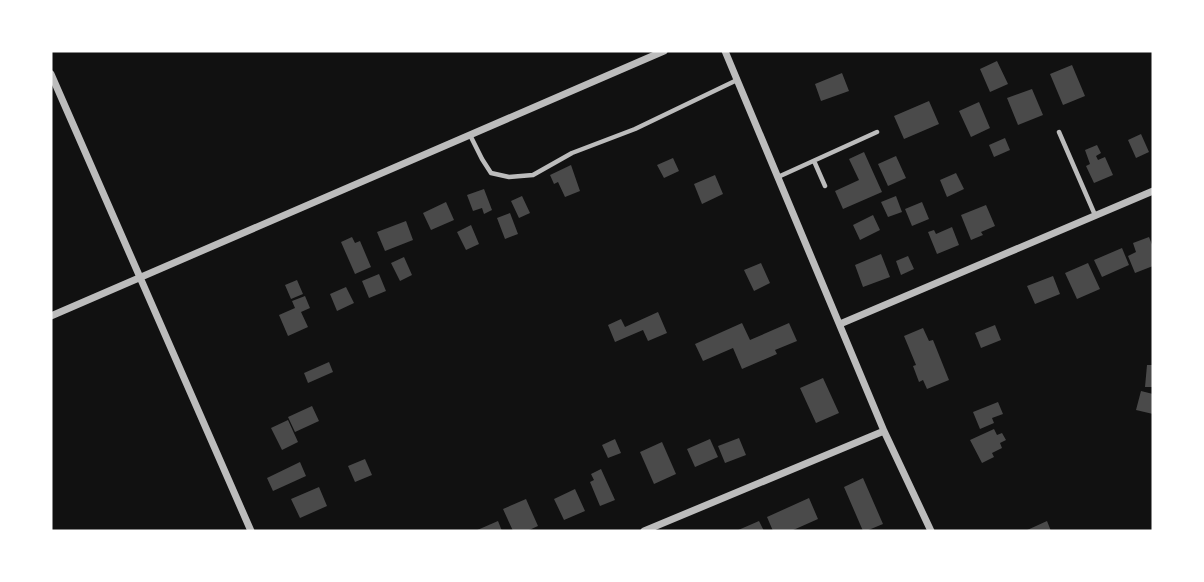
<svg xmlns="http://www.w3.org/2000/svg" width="1204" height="582" font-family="'Archivo Narrow',sans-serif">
<rect width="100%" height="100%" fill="#111"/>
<!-- building -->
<path fill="#4a4a4a" d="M997,61l11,23 -18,8 -10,-23z
M1072,65l13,31 -22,9 -13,-31z
M842,73l7,18 -28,10 -6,-17z
M1032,89l11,26 -25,10 -11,-27z
M929,101l10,23 -35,15 -10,-23z
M979,102l11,26 -19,9 -12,-26z
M1141,134l8,18 -13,6 -8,-18z
M1005,138l5,12 -16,7 -5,-12z
M1097,145l4,8 -5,3 2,4 7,-3 8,18 -19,8 -8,-17 4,-2 -5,-14z
M864,152l18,40 -39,17 -8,-18 24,-11 -10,-21z
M896,156l10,22 -18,8 -10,-22z
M673,158l6,13 -15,7 -7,-13z
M571,165l9,26 -15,6 -7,-15 -4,2 -4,-9z
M956,173l8,16 -17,8 -7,-17z
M715,175l8,19 -21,10 -8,-20z
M484,189l8,21 -8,4 -2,-6 -9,3 -6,-16z
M522,196l8,17 -11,5 -8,-17z
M896,196l6,16 -14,5 -7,-15z
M446,202l8,18 -23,10 -8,-17z
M922,202l7,17 -17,7 -7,-17z
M986,205l9,21 -14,6 2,3 -12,5 -10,-25z
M510,213l8,21 -13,5 -8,-21z
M873,215l7,15 -20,10 -7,-15z
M406,221l7,19 -28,11 -8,-19z
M471,225l8,19 -13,6 -9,-18z
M952,227l7,18 -22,9 -9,-22 6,-2 2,4z
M352,237l3,6 5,-2 11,26 -16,7 -14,-32z
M1149,237l4,10v19l-18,7 -7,-17 8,-4 -3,-9z
M1122,248l7,17 -27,12 -8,-17z
M881,254l9,23 -27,10 -8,-22z
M908,256l6,13 -13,6 -5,-14z
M404,257l8,18 -12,6 -9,-18z
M761,263l9,20 -16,8 -10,-21z
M1088,263l12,26 -23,10 -12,-26z
M379,274l7,17 -17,7 -7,-17z
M1053,276l7,18 -25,10 -8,-18z
M297,280l6,14 -12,5 -6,-14z
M346,287l8,16 -17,8 -7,-17z
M305,296l5,12 -9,4 7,15 -20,9 -9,-21 16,-7 -3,-7z
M658,312l9,21 -19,8 -5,-11 -28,12 -7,-17 13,-6 4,8z
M742,323l8,17 39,-17 8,18 -22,9 2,4 -35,15 -9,-21 -30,13 -8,-17z
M995,325l6,15 -20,8 -6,-15z
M923,328l6,13 4,-1 16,40 -22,9 -4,-9 -4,2 -6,-16 3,-1 -12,-29z
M329,362l4,10 -25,11 -4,-10z
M1147,365h6v22h-8z
M823,378l16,35 -23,10 -16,-35z
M1141,391l12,3v20l-17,-4z
M998,402l5,12 -11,4 2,5 -14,6 -7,-17z
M312,406l7,15 -24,11 -7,-15z
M288,420l10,22 -16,8 -11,-22z
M994,429l3,6 5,-2 4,7 -6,3 2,5 -10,5 2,4 -12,6 -12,-23z
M739,438l7,17 -21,8 -7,-17z
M615,439l6,14 -13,5 -6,-13z
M710,439l8,18 -23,10 -8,-18z
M662,442l14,32 -22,10 -14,-32z
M365,459l7,16 -17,7 -7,-16z
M300,462l6,14 -33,15 -6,-13z
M601,469l14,31 -15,6 -10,-24 4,-2 -3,-6z
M863,478l20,46 -17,7h-3l-19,-44z
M319,487l8,19 -27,12 -9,-19z
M575,489l10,22 -21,9 -10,-21z
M809,498l9,21 -27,12h-18l-6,-14z
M526,499l12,27 -11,5h-14l-10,-22z
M498,521l4,10h-27z
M759,521l5,10h-28z
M1047,521l4,10h-26z"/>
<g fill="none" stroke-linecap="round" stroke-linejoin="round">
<!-- service -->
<path stroke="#bcbcbc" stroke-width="4.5" d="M1059,132l36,83
M470,135l12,24 9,14 18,4 24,-2 39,-22 63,-24 102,-49
M814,161l11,25
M778,177l99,-45"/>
<!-- minor -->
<path stroke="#bcbcbc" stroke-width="7" d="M725,51l159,380 47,100
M51,74l200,457
M51,316l613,-265
M840,324l313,-133
M644,531l240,-100"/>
</g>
<!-- border -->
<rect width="1204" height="582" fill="none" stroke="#ffffff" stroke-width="105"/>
</svg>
